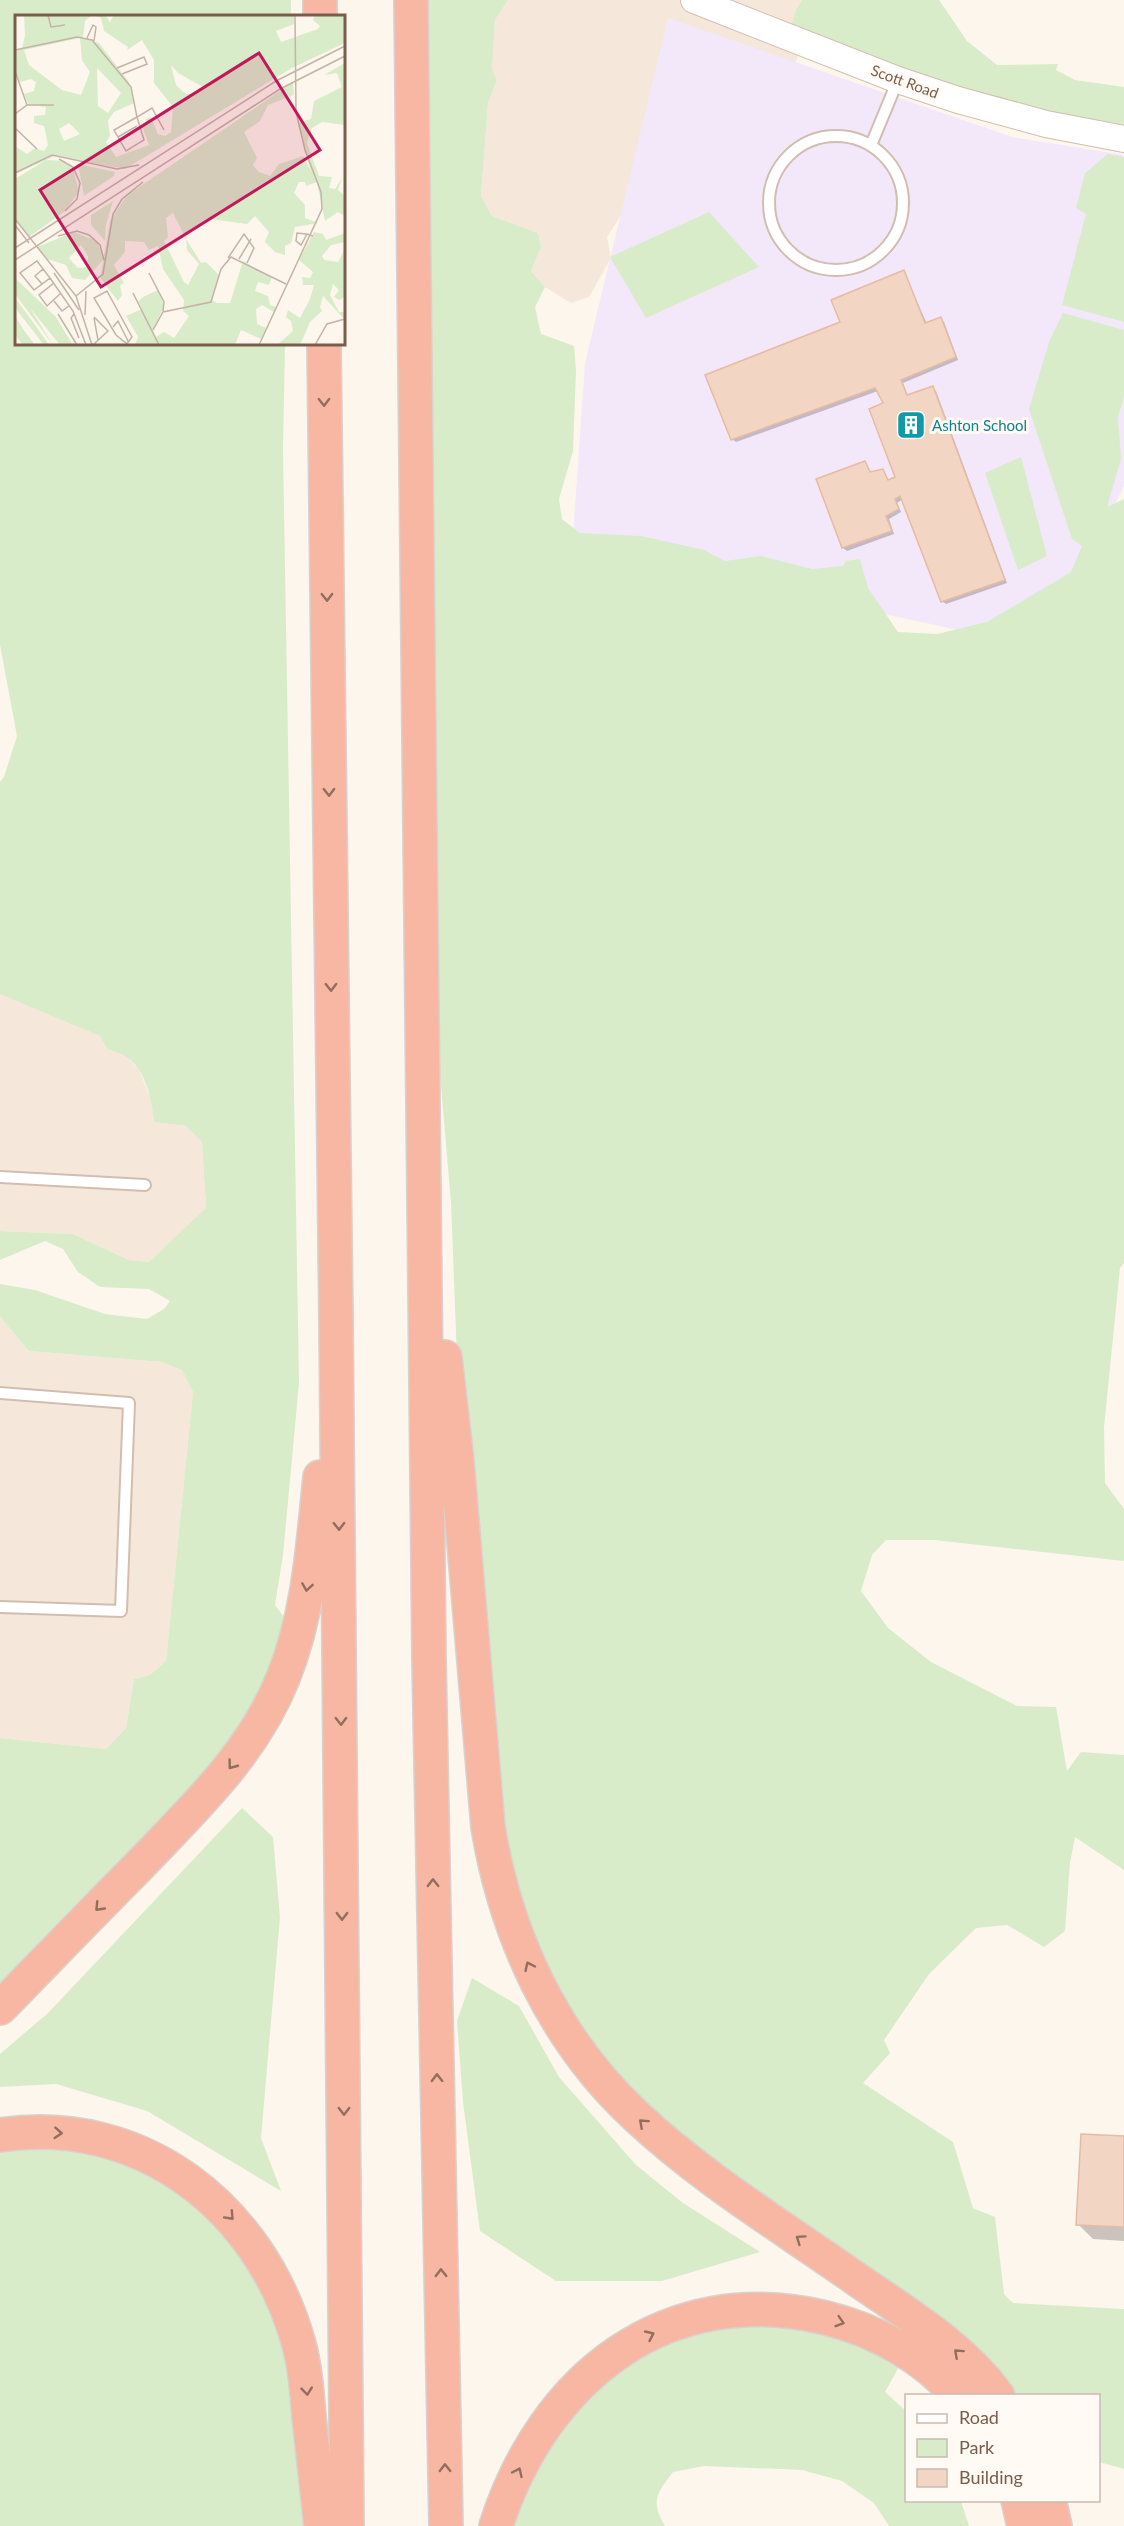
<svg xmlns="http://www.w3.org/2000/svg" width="1124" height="2526" font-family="Lato,sans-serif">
<rect width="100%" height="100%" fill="#fdf6ec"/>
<!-- residential -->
<path fill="#f5e8da" d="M508,0h294l-6,10 6,37 -12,28 -167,137 -16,25 4,21 -22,39 -18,6 -26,-16 -14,-16 10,-24 -3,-14 -46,-17 -11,-20 7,-93 9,-23 -5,-11 3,-49z
M2,993l98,43 7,13 19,7 13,14 13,32 2,20 32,4 16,16 4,67 -57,53 -20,-2 -56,-26 -73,-3v-237z
M0,1317l29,34 133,11 20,8 11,22 -27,269 -16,14 -16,4 -8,49 -20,21 -106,-11z"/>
<!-- education -->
<path fill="#f3e8fa" d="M668,18l344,119 112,18v331l-27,53 -35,47 -66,52 -224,-48 -199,-55 12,-172z"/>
<!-- green -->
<path fill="#d8ecc9" d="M0,0h291v16h-275v328h269l-2,107 16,932 -16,172 -8,50 26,35 -27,71 -274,303v-276l106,11 20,-21 8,-49 16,-4 16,-14 27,-269 -11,-22 -20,-8 -133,-11 -29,-34v-33l35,6 70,24 42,5 17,-10 6,-8 -21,-12 -49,-2 -22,-15 -15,-23 -18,-8 -45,19v-29l73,3 56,26 20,2 57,-54 -4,-66 -16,-16 -32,-4c-2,-22 -8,-53 -29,-66 -5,-3 -13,-5 -18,-7l-7,-13 -100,-42v-212l4,-5 13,-41 -17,-91z
M417,0h91l-13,20 -3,49 5,11 -9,23 -7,93 11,20 46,17 3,14 -10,24 14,16 -10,20 6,27 33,12 2,25 -3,80 -14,48 3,20 18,14 61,3 63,14 21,11 36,-5 51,13 31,-3 3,-5 14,-2 8,29 30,44 39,2 50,-12 84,-50 11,-26 -10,-7 -43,-130 20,-67 14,-29 61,17v66l-6,22 3,41 -14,48 17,-8v764l-4,5 -16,159 1,56 19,26v52l-190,-21h-48l-14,15 -11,36 27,37 43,34 86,44 39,1 11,64 14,-19 43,3v115l-49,-33 -5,26 -5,68 -21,16 -37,-22 -31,3 -47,46 -45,66 6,13 -27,30 90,59 20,66 22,9 9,77 9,9 111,6v160l-25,-7 -1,-66 -97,-1 -379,-289 -110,-187 -51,-455 -10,-262 -21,-243z
M802,0h137l28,41 30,24 61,-1 -2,6 19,10 49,7v51l-337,-99 9,-29z
M1108,154l16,3v165l-62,-17 24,-91 -10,-6 9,-35z
M709,212l50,55 -113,51 -36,-61z
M1021,457l26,99 -29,14 -33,-97z
M242,1808l31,29 7,80 -19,221 20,53 -134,-80 -91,-27 -56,3v-33l48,-41z
M472,1978l47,28 40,71 77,88 47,38 77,49 -98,29h-106l-76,-50 -17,-129 -6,-81z
M37,2133l136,38 119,144 27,211h-319v-389z
M783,2312l122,44 -20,36 21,19v89l55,1 8,25h-80l-15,-23 -32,-22 -40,-11 -98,-4 -31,6c-16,21 -23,29 -8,54h-161l73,-134 65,-48z"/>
<!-- shadow -->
<path fill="#0003" d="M904,272l23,52 14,-5 3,3 14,38 -55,23 5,13 24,-9 4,4 71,192 -61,21 -4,-3 -39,-102 -6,4 4,9 -12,7 5,15 -47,17 -4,-3 -25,-68 47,-17 7,10 10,-3 7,11 8,-3 -12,-74 -7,-13 -142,51 -4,-3 110,-117z
M1124,2137v104l-31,-2 -15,-15z"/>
<!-- building -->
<path fill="#f3d5c3" stroke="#e6bba3" stroke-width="1.5" d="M904,270l21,53 16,-6 15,40 -55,23 6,15 26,-9 72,194 -64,22 -41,-106 -5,3 4,10 -13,7 6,15 -50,17 -26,-69 49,-18 5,11 13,-3 5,11 7,-3 -26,-68 14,-6 -8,-15 -144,52 -26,-65 135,-53 -9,-22z
M1081,2134l43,2v91l-48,-2z"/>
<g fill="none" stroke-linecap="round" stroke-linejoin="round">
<!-- service casing -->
<g stroke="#d1beb0" stroke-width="14">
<path id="service" d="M769 203a67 67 0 1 1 134 0a67 67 0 1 1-134 0Z
M871,145l27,-65
M0,1177l145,8
M0,1393l129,10 -8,208 -121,-4"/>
</g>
<!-- tertiary casing -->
<g stroke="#d1beb0" stroke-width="28">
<path id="tertiary" d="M694,0l204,80 60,20 88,24 78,15"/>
</g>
<!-- motorway casing -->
<g stroke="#dad1cd" stroke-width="36">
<path id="motorway" d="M320,0v16
M411,0l18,1660 17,866
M324,344l12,976 11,1206
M445,1357l12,104 31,366c18,109 66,213 148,289 66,62 145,110 219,162 50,35 106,67 143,118
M0,2008c46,-47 91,-94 137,-140 55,-58 116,-114 146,-190 26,-64 30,-133 37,-201
M0,2135c142,-21 260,73 298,206 7,24 9,50 11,76 4,36 8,73 12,109
M1018,2500l6,26
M1049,2500l6,26
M496,2526c47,-147 170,-247 330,-208 49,12 99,39 132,78"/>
</g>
<!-- service -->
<use href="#service" stroke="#fff" stroke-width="10"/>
<!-- tertiary -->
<use href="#tertiary" stroke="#fff" stroke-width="26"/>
<!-- motorway -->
<use href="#motorway" stroke="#f7b7a3" stroke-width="33"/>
</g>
<!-- one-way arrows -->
<defs><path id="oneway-chevron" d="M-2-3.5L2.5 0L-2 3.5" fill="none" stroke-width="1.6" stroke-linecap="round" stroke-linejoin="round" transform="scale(1.5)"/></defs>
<g stroke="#936e5e">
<use href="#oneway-chevron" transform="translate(324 402) rotate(89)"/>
<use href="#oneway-chevron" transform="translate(327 597) rotate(89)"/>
<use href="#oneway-chevron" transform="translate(329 792) rotate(89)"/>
<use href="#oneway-chevron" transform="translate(331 987) rotate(89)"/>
<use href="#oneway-chevron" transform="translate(339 1526) rotate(89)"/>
<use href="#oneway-chevron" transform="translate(307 1587) rotate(99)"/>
<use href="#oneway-chevron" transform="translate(341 1721) rotate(89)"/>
<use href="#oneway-chevron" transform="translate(232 1765) rotate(127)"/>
<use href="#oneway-chevron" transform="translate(433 1883) rotate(-91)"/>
<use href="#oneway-chevron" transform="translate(99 1907) rotate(134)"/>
<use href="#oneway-chevron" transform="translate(342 1916) rotate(90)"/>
<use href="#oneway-chevron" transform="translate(529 1966) rotate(-115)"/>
<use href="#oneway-chevron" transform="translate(437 2078) rotate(-91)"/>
<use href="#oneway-chevron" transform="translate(344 2111) rotate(90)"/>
<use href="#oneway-chevron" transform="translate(643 2123) rotate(-138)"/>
<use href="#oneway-chevron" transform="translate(58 2133) rotate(4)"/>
<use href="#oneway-chevron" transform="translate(230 2216) rotate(47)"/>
<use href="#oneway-chevron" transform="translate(800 2239) rotate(-145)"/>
<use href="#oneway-chevron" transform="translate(441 2273) rotate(-91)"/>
<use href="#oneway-chevron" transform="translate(840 2322) rotate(17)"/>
<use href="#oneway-chevron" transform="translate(650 2335) rotate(-25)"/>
<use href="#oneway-chevron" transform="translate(958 2353) rotate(-138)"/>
<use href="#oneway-chevron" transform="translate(307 2391) rotate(84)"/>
<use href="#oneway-chevron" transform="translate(445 2468) rotate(-91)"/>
<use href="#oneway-chevron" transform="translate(518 2472) rotate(-65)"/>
</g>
<!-- icons -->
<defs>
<g id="building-square" transform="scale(1.5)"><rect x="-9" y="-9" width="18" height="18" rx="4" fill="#0f9aa8" stroke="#fffaf3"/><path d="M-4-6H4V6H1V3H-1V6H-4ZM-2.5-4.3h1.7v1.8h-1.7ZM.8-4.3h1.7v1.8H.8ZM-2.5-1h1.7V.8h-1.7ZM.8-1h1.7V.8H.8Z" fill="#fff"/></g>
</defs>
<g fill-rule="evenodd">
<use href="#building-square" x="911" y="425"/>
</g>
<g text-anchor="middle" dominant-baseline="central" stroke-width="6" stroke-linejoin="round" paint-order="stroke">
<!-- street labels -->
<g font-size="15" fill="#7a5c4d" stroke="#fffaf3">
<text transform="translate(905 81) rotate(20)">Scott Road</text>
</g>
<!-- culture labels -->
<g font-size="15" fill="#0d838f" stroke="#fffaf3" text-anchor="start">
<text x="932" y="425">Ashton School</text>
</g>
</g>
<!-- overview -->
<g transform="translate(15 15)">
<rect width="330" height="330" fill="#fdf6ec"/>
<path d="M9,0h68l-7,6 -2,17 16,5 30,39 5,21 -20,9 -6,9 2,15 -4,6 10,15 33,-12 -6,-16 3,-10 5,-2 7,17 7,2 6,-4 2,-25 -19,-24v-23l-12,-20 -15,10 1,-3 -24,-16 -3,-13 -7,-3h11l5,7 4,-7h180v9l-18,7 5,11 37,-13 2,-3 -7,-6 2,-5h30v28l-53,25 -167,101 -70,-13 -40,18v-28l12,8 8,-6 9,3 4,-6 -4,-19 -10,-3v-7l11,-1 1,-8 -17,-2 -5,-11 10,-3 2,-9 -5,-3 -11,3 -5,-10v-22l7,-1 3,-14zM65,23l2,22 8,12 -9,23 -19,-5 -33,-25 -5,-15zM156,50l7,8 25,14 -7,7h-10l-10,-9zM82,53l24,25 -13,20 -10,-7zM54,108l11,11 -16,7 -5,-12zM330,48v62l-23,-3 -10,6 -5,15 12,33 13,1 -3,11 6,1 7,-11 -4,12 7,6v20l-7,-4 -13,9 -8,-39 -11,4 -1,-4h-6l-5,11 11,12v13l13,5 -23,4 -4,16 -6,3v9l-10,-3 -10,-10 4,-10 -14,-16 -8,8 -37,-5 -20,10 -4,10 -13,-26 -7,5 2,19 -4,4 20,41 4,3 11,-21 -12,-14 -1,-11 15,24 5,-1 13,13 -7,25 5,3h13l13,-42 29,16 -3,8 -11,-3 -3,9 13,5 2,9 6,2 -2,5 -12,-7 -6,4 1,15 9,4 -5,11 -20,-9 -6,15h-100l3,-8 -12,-21 16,-7 -4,-8 7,-5 13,-6 6,16 -11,24 3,7 8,-5 10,6 15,-22 -6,-5 1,-11 -21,-31 -5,-23 -9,4 -5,-8 -19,-1v11l-11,13 10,18 -4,2 2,10 -4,6 -18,-23 10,-57 16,-25 167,-114 1,13 -26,10 -8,16 -16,11 13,26 -4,7 6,7 11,4 9,-12 24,-8 8,15 -13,-48 13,-4 3,-18 28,-14 -5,-14 -13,2zM31,145l18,1 9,7 6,24 -15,20 -35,25 -14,-18v-40zM63,149l37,8 -1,4 -30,20zM98,186l-7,24 -1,16 -14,-16v-10zM59,217l23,9 7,18 -19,21 -13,-2 -6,-13 -19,-6 -10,-12zM66,230l7,11v11l-10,1 -9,-10zM299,217l9,2 3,6 19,-7v9l-14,3 -9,11 2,4 14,2 7,-13v47l-5,4 -6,-3 5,-7 -6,-6 -3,11 9,17h6v8l-22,-24 -3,11 2,4 -12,11 -10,23h-23l16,-14 -2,-10 -5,-4 2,-7 12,8 10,-19 4,-14h-11l-1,-8 8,1 3,-6 -14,-12zM0,263l41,39 17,28h-13l-30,-37 23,37 -38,-51zM0,283l18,24 16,23h-5l-22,-28 -7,-10zM0,301l10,16 10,13h-12l-8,-10z" fill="#d8ecc9" fill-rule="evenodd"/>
<path fill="none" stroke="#c5b3a7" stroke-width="1.5" d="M33,0l3,12 14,-2M72,23l6,-13 3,2 -2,14M0,35l62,-13 15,3 39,47 6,30 -23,13 12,21 18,-11 -7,-23 15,-9 12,22M102,53l27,-11 3,7 -25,10M0,56l12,34M0,99l12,-9h27M0,113l22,21M103,122l19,-11M44,144l14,8 7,16 -3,16 -12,12M0,158l37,-18 65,14 22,-4M0,204l61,77 16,49M0,210l14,18M292,219l-6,11 -5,-4 1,-8 9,1h1l6,2M43,221l19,-5 12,4 11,10 4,15M0,233l261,-167 69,-35M213,243l16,-24 10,14 -7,15M224,244l12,-20M0,245l265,-171 65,-33M22,246l13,17 -16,12 -14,-17zM39,258l25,37M134,258l15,29 -1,9M35,263l23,33 13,34M39,268l-15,12 8,11 14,-13M27,269l-7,-8 8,-7M92,276l25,46 -5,7 -11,-9 -22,-37zM118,278l26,52M61,281l27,-22 10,-60 9,-15 21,-17M39,286l8,10 7,-5M43,299l19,31M59,299l-3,4 8,20M70,300l1,-24M79,303l4,22M98,312l5,-6 10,20M138,315l10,-18 48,-10 10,-33 10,-12 55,27M78,330l15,-14 -14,-14M244,330l63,-136 -1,-17 -16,-42 -9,-38 -1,-97M300,330l12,-21 18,-5"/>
<path fill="#c2185b" fill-opacity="0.15" stroke="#c2185b" stroke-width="3" d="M244,38l61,97 -219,137 -61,-97z"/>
<rect width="330" height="330" fill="none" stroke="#7a5c4d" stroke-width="3"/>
</g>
<!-- legend -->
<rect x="905" y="2394" width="195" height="108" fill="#fffaf3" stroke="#cabbb1" stroke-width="1.5"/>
<rect x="917" y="2414" width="30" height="9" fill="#ffffff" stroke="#cabbb1" stroke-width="1.5"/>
<text x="959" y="2424" font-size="18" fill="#7a5c4d">Road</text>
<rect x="917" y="2439" width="30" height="18" fill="#d8ecc9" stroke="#cabbb1" stroke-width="1.5"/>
<text x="959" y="2454" font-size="18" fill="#7a5c4d">Park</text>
<rect x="917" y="2469" width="30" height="18" fill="#f3d5c3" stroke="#cabbb1" stroke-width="1.5"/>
<text x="959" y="2484" font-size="18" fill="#7a5c4d">Building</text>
</svg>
